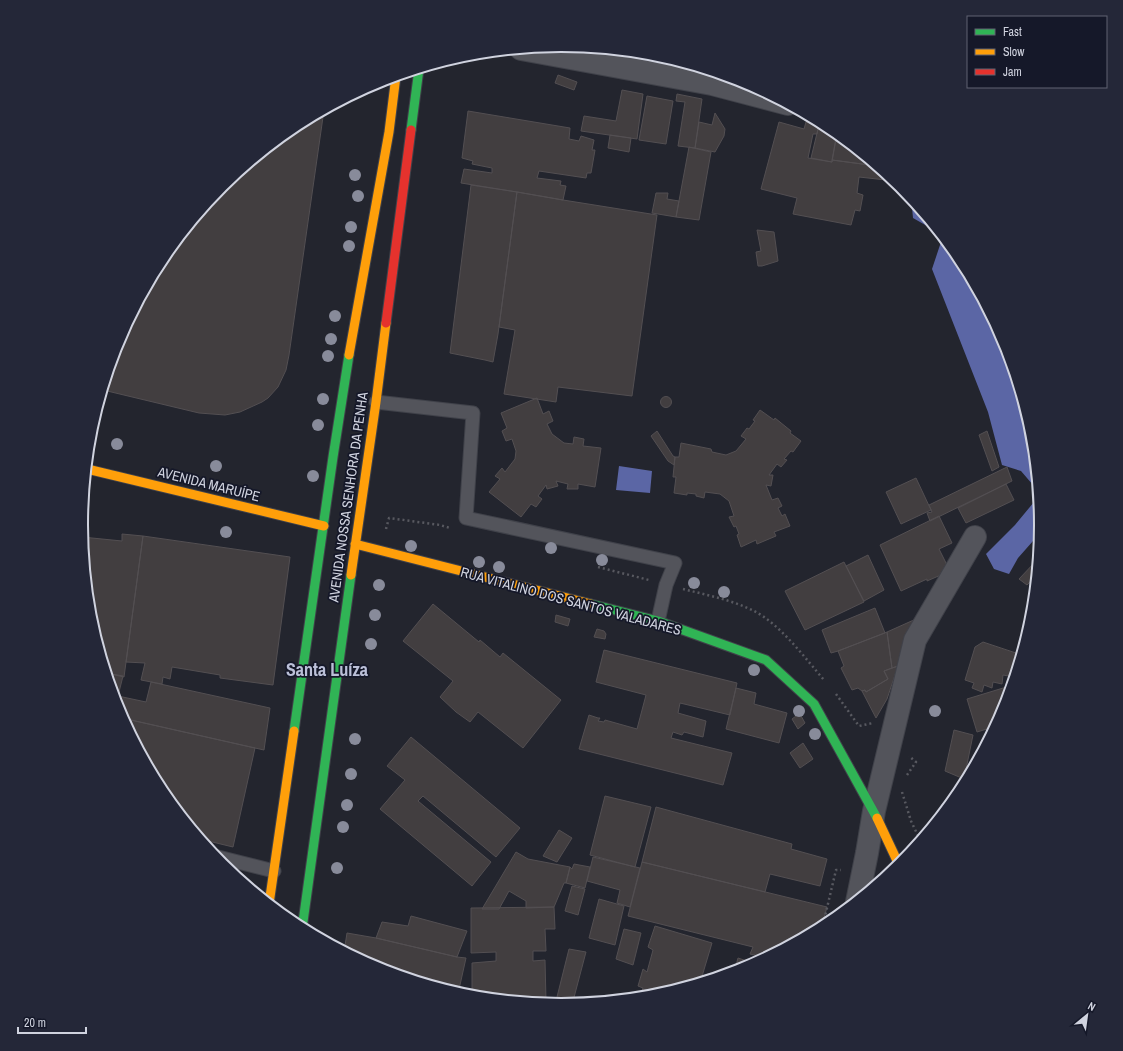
<svg xmlns="http://www.w3.org/2000/svg" width="1123" height="1051" font-family="'Archivo Narrow',sans-serif">
<rect width="100%" height="100%" fill="#23252e"/>
<!-- water -->
<path fill="#5b66a5" d="M911,197l30,37 -28,-16z
M943,236l18,23 45,83 27,90 9,94 -2,15h-7l-15,17 -9,16 -15,-5 -8,-15 29,-29 19,-23 -1,-17 -12,-14 -19,-6 -14,-53 -56,-143z
M619,466l33,5 -2,22 -34,-3z"/>
<!-- building -->
<path fill="#423e40" stroke="#534f52" d="M629,52l26,2 31,10 1,12 -59,-12z
M686,64l14,4v2h-13z
M558,75l19,7 -3,8 -19,-7z
M622,90l21,4 -6,45 -56,-8 3,-15 32,5z
M677,94l25,5 -7,49 -17,-2 7,-44 -9,-1z
M647,96l26,5 -7,43 -27,-4z
M324,110l-35,245 -3,15 -8,17 -10,11 -6,4 -22,10 -15,3 -26,-2 -96,-23 15,-49 44,-83 60,-72 73,-60z
M468,111l102,17 -1,11 10,2 2,-5 13,4 -2,10h3l-4,23h-4l-1,5 -47,-7 -2,7 24,3 -1,4 6,1 -3,14 -46,-8 -56,-9 3,-14 28,4v-5l-20,-4 1,-3 -11,-3z
M715,113l10,16 -1,7 -9,16 -20,-4 4,-26 13,3z
M779,122l25,7 2,-7 13,1 -2,11h-4l-5,24 24,4v-2l45,6 18,15 -36,-4 -2,16 6,2 -3,16 -5,-1 -4,15 -58,-11 4,-16 -36,-9z
M818,129l15,1 4,3 -5,29 -21,-4z
M837,133l40,33 -45,-6z
M610,135l21,3 -2,14 -21,-4z
M689,147l22,5 -12,68 -23,-3z
M471,185l46,7 -19,142 -5,28 -8,-2 -35,-7z
M517,192l46,8 94,15 -25,181 -74,-9 -2,15 -52,-8 11,-64 -16,-3z
M656,193h12l-1,6 12,2 -3,16 -24,-4z
M757,230l17,2 4,29 -16,5h-4l-2,-14 5,-1z
M660.5 402a5.5 5.5 0 1 1 11 0a5.5 5.5 0 1 1-11 0Z
M537,398l6,16 6,-3 4,10 -6,3 5,10 12,9 9,1 1,-7 10,2 -1,7 18,2 -6,39 -17,-3v5h-11l1,-5 -12,-3 2,5 -11,3 -1,-4 -8,11 4,3 -6,8 -5,-3 -10,13 -32,-25 11,-13 -5,-3 7,-8 3,4 10,-13 1,-8 -4,-12 -6,2 -4,-10 5,-3 -6,-15z
M760,410l14,10 1,-2 16,13 -1,2 11,8 -8,11 -2,-1 -7,8 3,1 -6,7 -4,-3 -8,11h4l-2,11 -5,-1 6,15 6,-2 4,8 -4,2 4,8 3,-2 5,12 -16,6 2,4 -19,8 -1,-4 -15,7 -4,-12 2,-1 -3,-8 -2,1 -5,-10 5,-1 -5,-15 -9,-7 -15,-2 -1,6 -8,-2v-2l-9,-1v2l-13,-2 2,-16h-3l2,-20h4l2,-14 30,6 1,3 14,3 10,-4 10,-12 -5,-3 6,-8 2,1 6,-8 -2,-1z
M657,431l16,25 2,1 -1,8 -6,-4 -17,-25z
M987,431l12,36 -7,4 -13,-36z
M1007,467l5,14 -82,40 -3,-8 5,-1 -3,-7z
M916,478l15,32 -30,14 -15,-32z
M1006,484l8,16 -48,23 -8,-15z
M939,516l13,27 -13,6 11,22 -23,10v-2l-26,12 -21,-46z
M122,534l21,2 -19,141 -18,-4 -16,-54 -8,-82 40,4z
M143,536l147,21 -17,128 -53,-7v-3l-48,-8 -2,12 -7,-2 -1,7 -21,-4 4,-17 -19,-1z
M868,555l16,35 -20,11 -18,-35z
M1036,561l2,2 -1,12 -10,10 -8,-6z
M844,562l20,40 -59,28 -20,-39z
M433,604l46,38 1,-2 20,17 3,-4 58,47 -38,48 -45,-36 -8,10 -14,-10 -16,-15 13,-16 -50,-40z
M875,608l10,25 -47,18 -7,2 -9,-23z
M556,615l14,4 -2,7 -13,-4z
M916,619l-18,47 -6,2 -5,-36z
M597,629l7,2 2,3 -1,5 -11,-2z
M887,632l5,36 -8,3 4,8 -22,13 -1,-2 -3,1 -4,-3 -6,2 -11,-22 3,-2 -6,-15z
M983,642l39,13 -8,22 -11,-2 -1,9 -9,-2 -1,6 -8,-3 -2,7 -10,-4 2,-5 -9,-3 10,-33z
M604,650l133,33 -7,32 -50,-12 -2,10 28,8 -3,16 -19,-5 -2,3 -9,-3 -2,6 61,15 -9,32 -144,-36 10,-34 9,3h2l-2,3 6,1 1,-2 32,9 9,-34 -50,-13z
M898,666l-11,33 -11,19 -14,-27 3,-1 1,2 22,-13 -4,-8z
M106,673l17,3 -5,20 28,6 5,-20 119,26 -6,42 -9,-2 -133,-30 -5,-9z
M1013,685l-8,25 -8,16 -20,6 -10,-33z
M736,688l20,5 -2,11 33,9 -8,30 -53,-14z
M800,713v1l5,9 -7,6 -6,-10z
M122,718l133,30 -22,99 -33,-8 -38,-47z
M954,730l19,5 -9,44 -19,-8z
M411,737l109,91 -24,29 -73,-61 -5,5 73,61 -19,24 -92,-77 25,-29 -18,-14z
M803,743l10,16 -13,9 -10,-15z
M605,796l46,11 -16,60 -45,-12z
M656,807l136,37 -1,5 36,10 -7,27 -50,-12 -5,18 -123,-30z
M559,830l13,8 -15,24 -14,-6z
M516,852l12,7 42,8 -4,16h-2l-10,24 -28,1v-7l-17,-10 -10,18h-17z
M593,857l47,11 -10,39 -13,-4 3,-13 -33,-9z
M642,862l185,45 -6,22 -54,29 -17,-4 3,-7 -125,-31z
M574,864l16,3 -5,21 -19,-5 4,-16 2,2z
M572,886l13,3 -7,26 -13,-4z
M599,899l25,7 -9,39 -26,-7z
M554,907l1,22h-10l1,22h-13v10l12,-1 1,41h-21v1l-53,-5v-34l24,-2v-9l-25,1v-45z
M411,916l56,15 -10,26 -81,-19 6,-16 26,4z
M655,926l57,17 -12,40 -45,14 -15,1 3,-10 -5,-2 5,-17 4,3 6,-22 -5,-3z
M624,929l17,4 -8,32 -17,-6z
M347,933l29,5 81,19 9,1 -8,36 -81,-25 -33,-17z
M569,949l17,3 -14,53h-17z
M738,958l18,6 -11,6 -11,3z"/>
<g fill="none" stroke-linecap="round" stroke-linejoin="round">
<!-- lane casing -->
<g stroke="#40424a" stroke-width="15">
<path id="lane" d="M376,402l97,11 -7,105 209,45 -9,22 -8,36
M214,856l60,15"/>
</g>
<!-- street casing -->
<g stroke="#40424a" stroke-width="24">
<path id="street" d="M521,49l191,35 76,20
M857,902l10,-49 7,-42 41,-171 60,-103"/>
</g>
<!-- fast casing -->
<g stroke="#40424a" stroke-width="11">
<path id="fast" d="M411,130l8,-61
M591,604l67,17 108,39 48,44 63,114
M294,731l39,-274 16,-102
M302,929l49,-354"/>
</g>
<!-- slow casing -->
<g stroke="#40424a" stroke-width="11">
<path id="slow" d="M349,355l40,-223 7,-56
M87,469l237,57
M355,544l236,60
M351,575l25,-173 10,-79
M877,818l23,49
M269,904l25,-173"/>
</g>
<!-- jam casing -->
<g stroke="#40424a" stroke-width="11">
<path id="jam" d="M386,323l25,-193"/>
</g>
<!-- path -->
<path stroke="#585960" stroke-width="2.5" stroke-dasharray="2 3" stroke-linecap="butt" d="M386,529l3,-11 51,7 10,3
M598,567l51,13
M683,589c24,6 49,11 71,22 26,13 51,47 70,69
M836,694l23,32 14,-3
M907,775l9,-13 -7,-6
M902,792l9,29 10,21
M822,929l14,-59h5"/>
<!-- lane -->
<use href="#lane" stroke="#53545b" stroke-width="13"/>
<!-- street -->
<use href="#street" stroke="#53545b" stroke-width="22"/>
<!-- fast -->
<use href="#fast" stroke="#30b455" stroke-width="9"/>
<!-- slow -->
<use href="#slow" stroke="#ff9f0a" stroke-width="9"/>
<!-- jam -->
<use href="#jam" stroke="#e5322d" stroke-width="9"/>
</g>
<!-- trees -->
<g fill="#888b9a">
<circle cx="355" cy="175" r="6"/>
<circle cx="358" cy="196" r="6"/>
<circle cx="351" cy="227" r="6"/>
<circle cx="349" cy="246" r="6"/>
<circle cx="335" cy="316" r="6"/>
<circle cx="331" cy="339" r="6"/>
<circle cx="328" cy="356" r="6"/>
<circle cx="323" cy="399" r="6"/>
<circle cx="318" cy="425" r="6"/>
<circle cx="117" cy="444" r="6"/>
<circle cx="216" cy="466" r="6"/>
<circle cx="313" cy="476" r="6"/>
<circle cx="226" cy="532" r="6"/>
<circle cx="411" cy="546" r="6"/>
<circle cx="551" cy="548" r="6"/>
<circle cx="602" cy="560" r="6"/>
<circle cx="479" cy="562" r="6"/>
<circle cx="499" cy="567" r="6"/>
<circle cx="694" cy="583" r="6"/>
<circle cx="379" cy="585" r="6"/>
<circle cx="724" cy="592" r="6"/>
<circle cx="375" cy="615" r="6"/>
<circle cx="371" cy="644" r="6"/>
<circle cx="754" cy="670" r="6"/>
<circle cx="799" cy="711" r="6"/>
<circle cx="935" cy="711" r="6"/>
<circle cx="815" cy="734" r="6"/>
<circle cx="355" cy="739" r="6"/>
<circle cx="351" cy="774" r="6"/>
<circle cx="347" cy="805" r="6"/>
<circle cx="343" cy="827" r="6"/>
<circle cx="337" cy="868" r="6"/>
</g>
<g text-anchor="middle" dominant-baseline="central" stroke-width="3.5" stroke-linejoin="round" paint-order="stroke">
<!-- street labels -->
<g font-size="14" fill="#d0d3df" stroke="#151829">
<text transform="translate(209 484) rotate(14)">AVENIDA MARUÍPE</text>
<text transform="translate(348 497) rotate(-82)">AVENIDA NOSSA SENHORA DA PENHA</text>
<text transform="translate(571 601) rotate(15)">RUA VITALINO DOS SANTOS VALADARES</text>
</g>
<!-- district labels -->
<g font-size="18" font-weight="bold" fill="#bbc0d8" stroke="#151829">
<text x="327" y="669">Santa Luíza</text>
</g>
</g>
<!-- crop -->
<path d="M0 0H1123V1051H0ZM88 525a473 473 0 1 1 946 0a473 473 0 1 1-946 0Z" fill="#242738" fill-rule="evenodd"/>
<path fill="none" stroke="#d0d3df" stroke-width="2" d="M88 525a473 473 0 1 1 946 0a473 473 0 1 1-946 0Z"/>
<!-- legend -->
<rect x="967" y="16" width="140" height="72" fill="#151829" stroke="#606372"/>
<rect x="975" y="29" width="20" height="6" fill="#30b455" stroke="#606372"/>
<text x="1003" y="36" font-size="12" fill="#d0d3df">Fast</text>
<rect x="975" y="49" width="20" height="6" fill="#ff9f0a" stroke="#606372"/>
<text x="1003" y="56" font-size="12" fill="#d0d3df">Slow</text>
<rect x="975" y="69" width="20" height="6" fill="#e5322d" stroke="#606372"/>
<text x="1003" y="76" font-size="12" fill="#d0d3df">Jam</text>
<!-- north arrow -->
<g transform="translate(1087 1015) rotate(29)" stroke="#151829" stroke-width="3" paint-order="stroke">
<path d="M0-3L7 15L0 10L-7 15Z" fill="#d0d3df"/>
<text y="-6" font-size="11" font-weight="bold" text-anchor="middle" fill="#d0d3df">N</text>
</g>
<!-- scale -->
<path d="M18 1027v6h68v-6" fill="none" stroke="#d0d3df" stroke-width="2"/>
<text x="24" y="1027" font-size="12" fill="#d0d3df" stroke="#151829" stroke-width="3" paint-order="stroke">20 m</text>
</svg>
